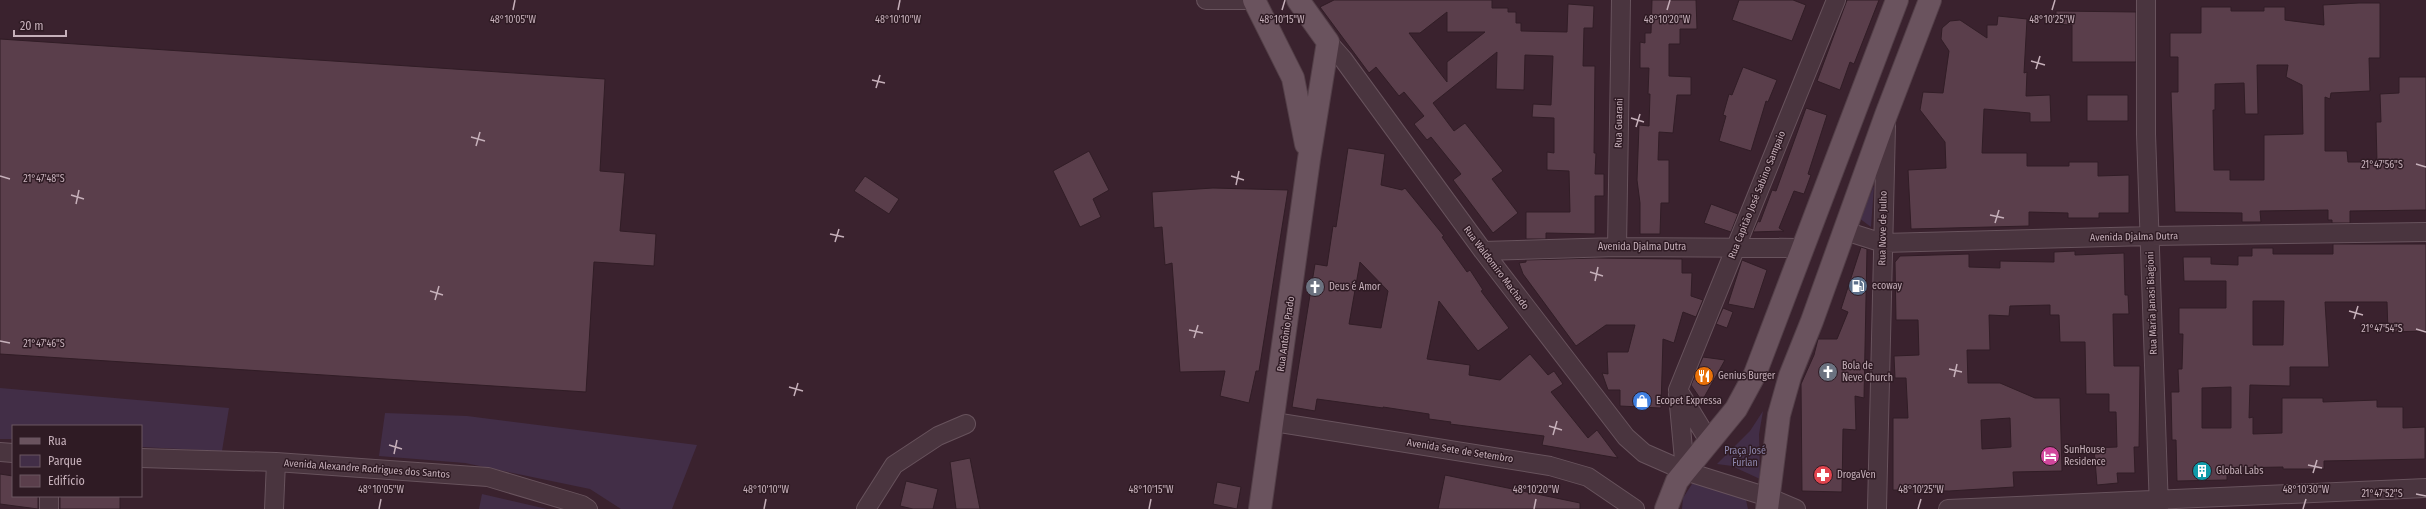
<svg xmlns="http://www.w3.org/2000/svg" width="2426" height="509" font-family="'Fira Sans Condensed',sans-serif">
<rect width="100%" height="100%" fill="#3a222e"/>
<!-- green -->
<path fill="#422e47" d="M1874,186l-3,41 -12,-9z
M0,388l229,20 -7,43 -81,-4v-21h-128v13h-13z
M1763,411l-4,23 1,45 -28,-13 -15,-2 33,-33z
M385,413l82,3 230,29 -25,64h-51l-31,-20 -125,-26 -86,-7z
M1692,484c17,-1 38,9 54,16l2,9h-66l1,-11z
M482,494l65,15h1h-69z"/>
<!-- building -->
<path fill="#5a3e4b" stroke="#311d26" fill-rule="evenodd" d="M1334,0h158v8h16v4h8v11h5v8l46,1 1,-28 26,2 -1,22h-9l-1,38h12l-1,87h2l-1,21h9v22h-9v38l-49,-1v6h-20v-27h44l-1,-41 -22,-1v-18l7,1v-35l-22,-1 1,-13 18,1 2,-49 -28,-1 -1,35 -28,-1 1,-37 -64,51 21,28 11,-8 38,48 -11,8 26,34 -25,20 -40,-53 8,-6 -30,-37 -4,3 -13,-16 10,-8 -20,-24 -5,4 -23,-29 -7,6 -49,-66zM1447,12v20h38l-38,30v20l-38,-49h11z
M1652,0h44l1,29h-17v15h-11v32l22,1v18h-14l-4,38 -14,-1 -1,28h11v43h-8l-1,31h-20v-31l-3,-23 2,-55 10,1 1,-32h-2l1,-26h-9v-26l5,1v-10h6z
M1739,0h54l13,5 -14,36 -60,-21z
M1847,0h32l-25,64 -4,-2 -10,28 -23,-9z
M2359,3h21v55h-11l1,33 -39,2 -1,6 -5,-2v54h22l1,11h29l-1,-40h5l-1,-28 19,-1v-16h27v133l-76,1v12h-18v-3h-4v-10l-68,1 1,11h-19v-9l-67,-1 -4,-120h7v-35h-8v-24h31v-26h30v4h33v-4h21v13l39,5 -1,-20zM2257,65h31l-2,12 16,8 1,49 -39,1v45h-34v-10h-16l-1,-60h2v-26l29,-1 1,31h13z
M2056,11l80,1v50h-64v-37l-16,-1z
M1998,16l29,3 -3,54 3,-1 -1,24 24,-1 1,27h-21v-9l-46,-4 -2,44h45v13h42v-4h29v14l31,-1v38h-30v5h-31v-5l-39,-1v14l-118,3 -3,-59 38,-2 -1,-26 -25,-32 3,-18 20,1 6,-42 -8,-12 1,-11 8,-7 10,-1 27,18v-13h10z
M0,39l605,40 -5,92 25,2 -5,58 36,3 -2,32 -60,-4 -8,130 -586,-38z
M1743,67l34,13 -9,22 -2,-1 -15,50 -32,-10 7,-25 -3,-1 6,-21 3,1z
M2087,95h41v26h-41z
M1806,108l21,7 -19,59 3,1 -7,19 -10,-3 -15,37 5,3 -31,1 5,-11 2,1 12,-32 4,1z
M1348,148l37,6 -4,31 21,5 3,-2 39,48 -2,1 25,35 3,-2 13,20 -2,1 28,37 -31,23 -39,-50 -12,58 43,6 -1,10 31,5 30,-26 18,21 6,-4 9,13 -12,8 37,46 9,-8 21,28 -76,-13 2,-9 -94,-12 1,-2 -22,-3v-5l-46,-7v1l-66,-9 -2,12 -23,-4 23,-143 12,2 6,-40 3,1zM1360,262l28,29 -7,37 -32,-4z
M1089,151l20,39 -16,9 8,18 -21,10 -27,-56z
M865,176l34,23 -10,15 -35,-23z
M1213,188l75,2 -29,181h-3l-7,32 -29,-7 5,-25 -45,1 -8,-109 -7,2 -3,-38 -8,1 -2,-36z
M1711,204l27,10 -7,18 -27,-9z
M2333,244h93v87l-38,1 -1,-30h-62l4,65h-39v19l-40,-1 -1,33 4,-1v17l29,-1v-35h41v4l54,-2v7h26v21l22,-1v32l-101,2v8h-41v-2l-56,1v12l-50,1 -1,-41h-4l-1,-48h8l-1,-23h4l1,-35h-4v-26h47v-27h-42l-1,-24h28v7l27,1v-9h14v-8h21v6h60zM2253,301h31l-1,44h-30zM2231,387v41h-29v-40z
M1861,247l6,2 -3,149 -9,-2 1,34 -13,-1 -1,63 -40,-1 -1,-107 13,-29 4,-16h19l11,-27 -7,-3z
M2075,251v4l49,-2 1,42h3l1,19h-16l1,52h26l-1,81h-5l1,26h-18l1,10 -21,2 -3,-37 23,-1 -1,-35h-7v-18h-23l-1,-52h-25l-1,-27h-9v-10l-40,1 -1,10 -20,-1 1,35h-23l1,33h32l35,15h25l2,73 -49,1 1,15 -65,4 -56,-1v-72h15l-2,-40h-11l-1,-22 25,-1 -1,-35h-22l-1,-58 5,-6 69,-2v13l31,1v-7l54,1v-10zM2010,418l1,29 -29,2 -1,-29z
M1595,258l87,1v14h10l-1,23 12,4 -7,17 -13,-5 -9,31 -11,-4 -2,69 -41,-2v-16h-12l-6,-17 6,1 -1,-22h21l7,-27h-29l-30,21 -53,-72 -4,-11 7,-1v-2z
M1742,260l25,10 -13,39 -26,-5z
M1723,308l10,4 -6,16 -11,-4z
M1703,357l22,3 -23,41 -11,-16z
M970,458l10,51h-24l-6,-47z
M0,474l13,2v20h25v13l-38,-5z
M1445,475l135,28v6h-142z
M906,481l32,8 -5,20h-20l-13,-3z
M1217,482l24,5 -4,22 -24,-5z
M60,496h60v13h-60z"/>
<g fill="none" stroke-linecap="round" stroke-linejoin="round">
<!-- minor casing -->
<g stroke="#68535d" stroke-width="20">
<path id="minor" d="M1206,0h50
M2146,0v134l13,375
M1328,42l15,17 140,192 143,186 18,16 41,18 83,26 28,12
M1845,231l38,12 267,-7 276,-4
M1617,247l4,-247
M1483,251l134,-4 184,1
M1678,394l7,77
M1274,422l276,44 38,11 47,32
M1709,441l-31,-51 158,-390
M0,452l13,1
M141,458l135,4 212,15 94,28 6,4
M49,509v-13
M274,509l2,-47
M866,509l28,-44 44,-29 28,-12
M1877,509l9,-383
M1948,509l478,-21"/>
</g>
<!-- major casing -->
<g stroke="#533f48" stroke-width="24">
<path id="major" d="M1254,0l39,78 13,66
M1260,509l49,-350 19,-117 -30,-42
M1666,509l11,-28 59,-72 19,-35 142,-374
M1767,509l12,-94 11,-39 22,-55 74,-206 44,-115"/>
</g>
<!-- minor -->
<use href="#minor" stroke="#4a353f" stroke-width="18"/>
<!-- major -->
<use href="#major" stroke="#6a535e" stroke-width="22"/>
</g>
<!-- ticks -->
<path fill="none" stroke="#c6b0ba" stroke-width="1.5" d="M513,10l2,-10M898,10l2,-10M1282,10l3,-10M1667,10l3,-10M2052,10l3,-10M2031,61l14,4M2036,69l4,-13M872,80l13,3M876,88l4,-13M1631,118l13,4M1636,127l4,-13M471,137l14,4M476,146l4,-14M2416,164l10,3M0,176l10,3M1231,176l13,4M1236,185l3,-14M71,195l13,4M76,204l3,-14M1990,215l14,3M1995,223l4,-13M830,234l14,3M835,242l4,-13M1590,272l13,4M1595,281l3,-14M430,291l13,4M435,300l4,-14M2349,311l14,4M2354,319l4,-13M2416,329l10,3M1189,330l14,3M1194,338l4,-13M0,341l10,2M1949,369l13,3M1954,377l3,-13M789,387l14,4M794,396l4,-13M1549,426l13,4M1553,435l4,-14M389,445l13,4M394,454l3,-14M2308,465l14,3M2313,473l4,-13M2416,494l10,2M379,509l2,-10M764,509l2,-10M1149,509l2,-10M1534,509l2,-10M1918,509l3,-10M2303,509l3,-10"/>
<!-- icons -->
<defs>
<g id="fuel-disc" transform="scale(1)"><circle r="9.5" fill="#5c6f8a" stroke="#2f1b24"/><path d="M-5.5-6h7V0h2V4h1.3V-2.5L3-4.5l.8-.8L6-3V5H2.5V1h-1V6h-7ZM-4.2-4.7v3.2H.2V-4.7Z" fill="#fff"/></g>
<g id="church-disc" transform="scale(1)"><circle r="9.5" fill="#6b7280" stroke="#2f1b24"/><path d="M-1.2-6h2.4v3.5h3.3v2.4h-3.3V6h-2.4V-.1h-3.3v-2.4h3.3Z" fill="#fff"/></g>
<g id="restaurant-disc" transform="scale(1)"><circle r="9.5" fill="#e8710a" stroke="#2f1b24"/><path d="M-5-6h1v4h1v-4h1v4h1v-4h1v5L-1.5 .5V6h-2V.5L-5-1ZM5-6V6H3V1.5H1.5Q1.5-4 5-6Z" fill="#fff"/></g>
<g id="shop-disc" transform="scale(1)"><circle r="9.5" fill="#3f7fe0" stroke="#2f1b24"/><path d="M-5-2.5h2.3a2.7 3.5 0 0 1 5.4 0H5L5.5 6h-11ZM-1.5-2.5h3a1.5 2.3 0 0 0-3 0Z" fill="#fff"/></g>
<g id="hotel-disc" transform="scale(1)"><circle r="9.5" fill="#d1479c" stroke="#2f1b24"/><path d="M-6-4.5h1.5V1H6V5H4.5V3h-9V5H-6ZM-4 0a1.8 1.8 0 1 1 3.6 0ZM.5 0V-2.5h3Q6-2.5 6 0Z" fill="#fff"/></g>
<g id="building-disc" transform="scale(1)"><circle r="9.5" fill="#0f9aa8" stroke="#2f1b24"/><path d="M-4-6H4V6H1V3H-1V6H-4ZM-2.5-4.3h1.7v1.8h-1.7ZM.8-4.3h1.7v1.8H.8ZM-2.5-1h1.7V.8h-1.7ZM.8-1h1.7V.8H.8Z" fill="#fff"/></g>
<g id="pharmacy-disc" transform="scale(1)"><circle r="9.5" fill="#e0444e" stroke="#2f1b24"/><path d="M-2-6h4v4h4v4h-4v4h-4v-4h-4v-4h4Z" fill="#fff"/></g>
</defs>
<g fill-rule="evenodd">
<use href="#fuel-disc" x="1858" y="286"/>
<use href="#church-disc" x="1315" y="287"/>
<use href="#church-disc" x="1828" y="372"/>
<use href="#restaurant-disc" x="1704" y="376"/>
<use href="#shop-disc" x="1642" y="401"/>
<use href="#hotel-disc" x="2050" y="456"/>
<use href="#building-disc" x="2202" y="471"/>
<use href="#pharmacy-disc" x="1823" y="475"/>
</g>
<g text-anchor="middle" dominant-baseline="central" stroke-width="3" stroke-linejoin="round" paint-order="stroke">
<!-- street labels -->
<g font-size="10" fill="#c6b0ba" stroke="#2f1b24">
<text transform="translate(1619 123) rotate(-89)">Rua Guarani</text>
<text transform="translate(1757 195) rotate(-68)">Rua Capitão José Sabino Sampaio</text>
<text transform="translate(1883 228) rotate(-89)">Rua Nove de Julho</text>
<text transform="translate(2134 237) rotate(-1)">Avenida Djalma Dutra</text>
<text x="1642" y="247">Avenida Djalma Dutra</text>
<text transform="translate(1496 268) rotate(53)">Rua Waldomiro Machado</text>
<text transform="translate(2152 303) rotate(-92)">Rua Maria Janasi Biagioni</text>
<text transform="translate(1286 334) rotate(-82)">Rua Antônio Prado</text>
<text transform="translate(1460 451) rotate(9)">Avenida Sete de Setembro</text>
<text transform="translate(367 469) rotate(4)">Avenida Alexandre Rodrigues dos Santos</text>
</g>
<!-- poi labels -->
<g font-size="10" fill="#c6b0ba" stroke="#2f1b24" text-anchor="start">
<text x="1872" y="286">ecoway</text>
<text x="1329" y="287">Deus é Amor</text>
<text x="1842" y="366">Bola de<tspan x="1842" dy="12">Neve Church</tspan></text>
<text x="1718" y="376">Genius Burger</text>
<text x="1656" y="401">Ecopet Expressa</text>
<text x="2064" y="450">SunHouse<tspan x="2064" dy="12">Residence</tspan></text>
<text x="2216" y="471">Global Labs</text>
<text x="1837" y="475">DrogaVen</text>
</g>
<!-- park labels -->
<g font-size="10" fill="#8c86ac" stroke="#2f1b24">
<text x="1745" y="451">Praça José<tspan x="1745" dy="12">Furlan</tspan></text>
</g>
</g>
<g font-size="10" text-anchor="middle" fill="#c6b0ba" stroke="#2f1b24" stroke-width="3" stroke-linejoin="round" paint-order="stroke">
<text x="1667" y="23">48°10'20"W</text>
<text x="2052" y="23">48°10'25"W</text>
<text x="513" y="23">48°10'05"W</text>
<text x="898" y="23">48°10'10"W</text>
<text x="1282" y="23">48°10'15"W</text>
<text x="2382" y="168">21°47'56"S</text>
<text x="44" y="182">21°47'48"S</text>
<text x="2382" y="332">21°47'54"S</text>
<text x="44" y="347">21°47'46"S</text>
<text x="381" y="493">48°10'05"W</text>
<text x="766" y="493">48°10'10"W</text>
<text x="1151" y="493">48°10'15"W</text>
<text x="1536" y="493">48°10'20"W</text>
<text x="1921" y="493">48°10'25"W</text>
<text x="2306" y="493">48°10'30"W</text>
<text x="2382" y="497">21°47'52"S</text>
</g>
<!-- legend -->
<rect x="12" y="425" width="130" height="72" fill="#2f1b24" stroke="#6b5760"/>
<rect x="20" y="438" width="20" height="6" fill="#6a535e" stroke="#6b5760"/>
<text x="48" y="445" font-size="12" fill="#c6b0ba">Rua</text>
<rect x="20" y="455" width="20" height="12" fill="#422e47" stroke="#6b5760"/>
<text x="48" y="465" font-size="12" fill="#c6b0ba">Parque</text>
<rect x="20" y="475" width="20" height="12" fill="#5a3e4b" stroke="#6b5760"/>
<text x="48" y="485" font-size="12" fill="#c6b0ba">Edifício</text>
<!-- scale -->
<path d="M14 30v6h52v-6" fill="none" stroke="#c6b0ba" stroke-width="2"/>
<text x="20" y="30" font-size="12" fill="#c6b0ba" stroke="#2f1b24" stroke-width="3" paint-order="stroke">20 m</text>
</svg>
